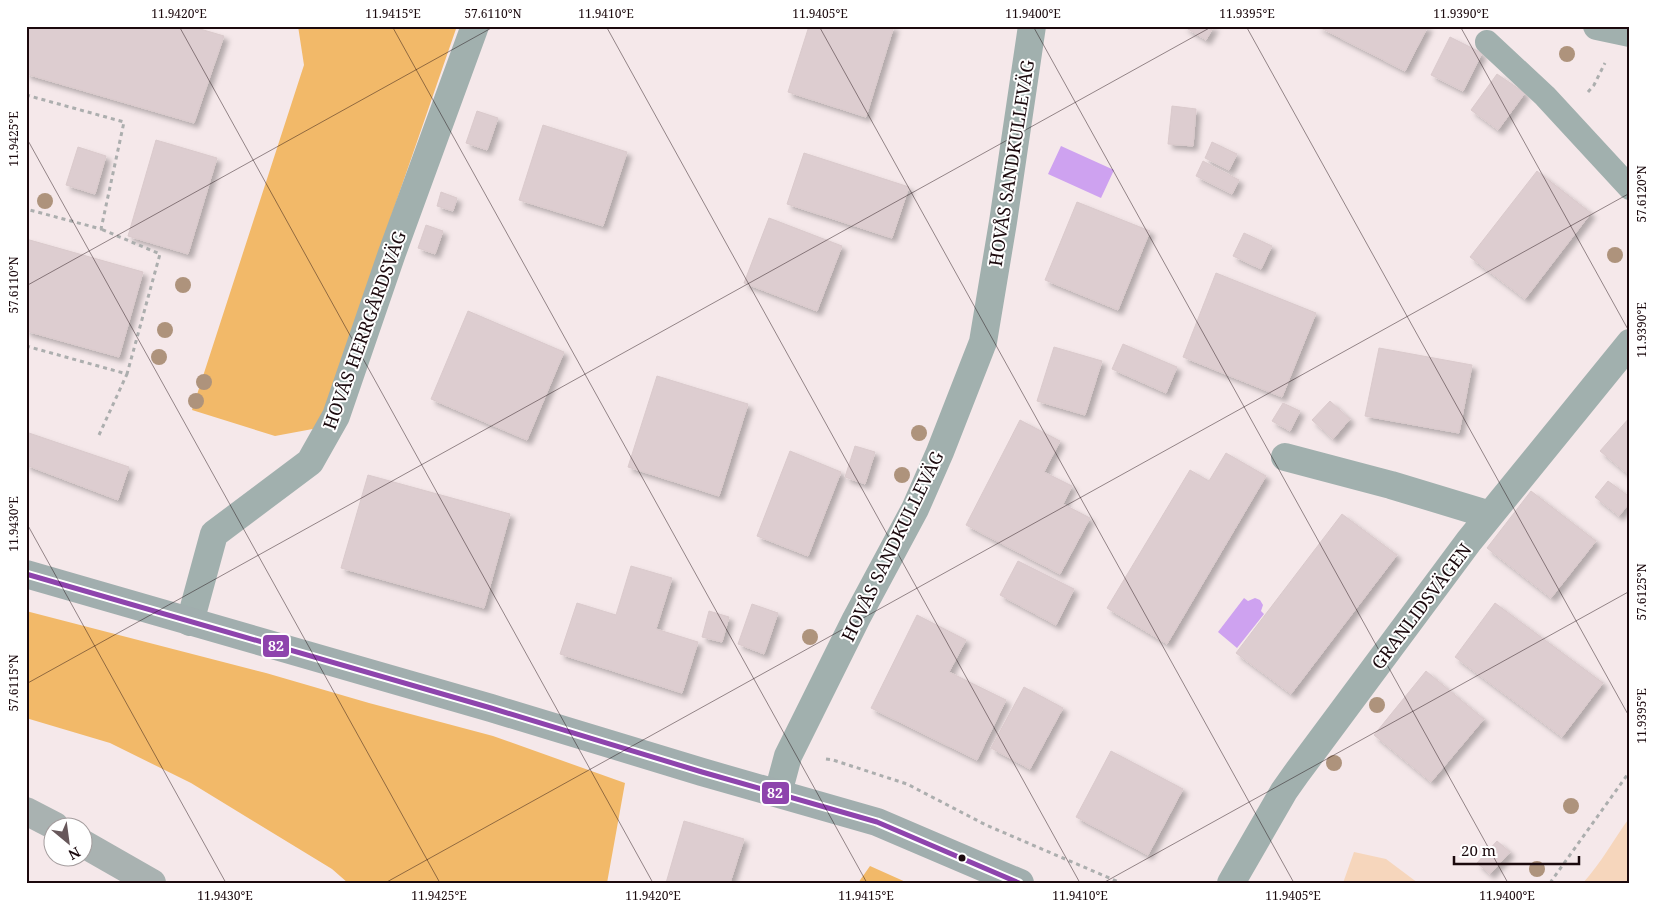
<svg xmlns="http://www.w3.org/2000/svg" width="1656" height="909" font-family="'Noto Serif',serif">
<defs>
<filter id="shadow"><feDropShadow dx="4.5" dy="4.5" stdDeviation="2.5" flood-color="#0004"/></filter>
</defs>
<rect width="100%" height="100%" fill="#f5e8ea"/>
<!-- green -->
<path fill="#f6d6bc" d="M1630,817v66h-47c18,-20 31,-44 47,-66z
M1354,852l32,7 32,24h-75z"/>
<!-- forest -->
<path fill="#f2b969" d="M298,26h159l-139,402 -43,8 -83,-26 112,-345z
M26,611l240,62 103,30 124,33 132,47 -18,100h-259l-16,-14 -141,-86 -81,-40 -84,-25z
M870,866l38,17h-50z"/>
<!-- water -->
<path fill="#cea2f0" d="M1061,146l53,24 -13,28 -53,-24z
M1244,598l4,3 7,-3 5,2 3,5 -2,6 3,3 -27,34 -19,-16z"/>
<!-- building -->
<path fill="#ddcdd0" stroke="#dacacc" filter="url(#shadow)" d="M26,26h164l34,10 -30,87 -168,-49z
M809,26h85l-28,91 -78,-25z
M1183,26h31l-8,14z
M1317,26h111l-23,45z
M1450,37l32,16 -19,38 -32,-16z
M1497,74l28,19 -27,37 -27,-20z
M1172,106l24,3 -3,37 -25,-2z
M477,111l21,7 -11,32 -21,-7z
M543,125l84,27 -24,74 -84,-26z
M156,140l61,18 -29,96 -60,-18z
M1212,142l25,12 -8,16 -24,-12z
M78,147l28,9 -11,38 -29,-9z
M804,153l105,34 -17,51 -105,-34z
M1203,161l36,19 -7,14 -36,-18z
M1537,171l54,42 -66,86 -55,-42z
M441,192l16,6 -4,13 -16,-5z
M1077,202l73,29 -32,79 -73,-30z
M769,218l73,28 -25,65 -73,-28z
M426,225l17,6 -8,23 -17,-6z
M1244,233l28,13 -11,23 -28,-13z
M26,239l117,33 -24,85 -93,-26z
M1216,273l100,40 -34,84 -99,-40z
M468,311l96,41 -37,88 -96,-41z
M1123,344l54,23 -11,26 -54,-24z
M1054,347l48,14 -17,54 -48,-14z
M1379,348l93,17 -13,68 -94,-17z
M657,376l91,28 -29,92 -91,-29z
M1330,401l20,18 -17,20 -21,-19z
M1283,403l17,8 -10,20 -18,-10z
M1630,417v59l-30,-25z
M1020,420l40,21 -16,31 28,14 -9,18 27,14 -30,56 -94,-49z
M26,432l103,35 -11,33 -92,-35z
M855,446l20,6 -10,32 -20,-7z
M790,451l51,21 -33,84 -51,-20z
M1226,453l40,23 -99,168 -60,-36 83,-138 19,11z
M368,475l142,39 -26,94 -143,-40z
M1608,481l22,16v5l-11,14 -24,-19z
M1531,491l65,50 -45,57 -64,-50z
M1342,514l55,41 -106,139 -55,-41z
M1018,561l56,28 -18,36 -56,-30z
M631,566l41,12 -16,51 42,13 -16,51 -122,-39 17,-51 39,12z
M1495,603l108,80 -41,54 -107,-80z
M752,604l26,9 -14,41 -26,-10z
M709,611l20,6 -7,25 -20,-5z
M917,615l49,25 -17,32 57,28 -29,60 -106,-52z
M1426,671l58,48 -53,63 -57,-47z
M1024,687l39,21 -33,61 -39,-21z
M1111,751l72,38 -35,66 -72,-38z
M684,821l60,18 -14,44h-64z
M1497,841l13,11 -20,22 -13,-11z"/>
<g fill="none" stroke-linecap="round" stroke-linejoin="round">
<!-- path -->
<path stroke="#acaeae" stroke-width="3" stroke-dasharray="4 4" stroke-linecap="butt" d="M1588,92l6,-7 11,-22
M26,95l98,27 -23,107 -75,-20
M26,346l101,28 33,-120 -59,-25
M99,435l28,-61
M826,759l7,1 74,24 79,41 135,58
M1550,883l80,-112"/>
<!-- lane -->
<path stroke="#a1b0ae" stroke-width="24" d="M1487,42l58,54 85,92"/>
<!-- street -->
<path stroke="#a1b0ae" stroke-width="28" d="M1597,26l33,7
M1285,457l106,28 99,30
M190,622l24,-88 96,-72 26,-46 56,-163 83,-227
M778,793l10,-37 68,-137 59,-110 25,-57 43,-110 20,-120 29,-196
M1231,883l53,-92 12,-17 173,-233 161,-198"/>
<!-- secondary -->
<path stroke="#a1aeae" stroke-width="28" d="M26,574l465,134 211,64 175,50 143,61"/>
<!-- primary -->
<path stroke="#a9b2b1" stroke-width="28" d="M26,811l29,15
M82,843l70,40"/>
<!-- bus-1 casing -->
<g stroke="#fff" stroke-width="9">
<path id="bus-1" d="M26,574l465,134 211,64 175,50 142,61"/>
</g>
<!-- bus-1 -->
<use href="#bus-1" stroke="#8e44ad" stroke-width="5"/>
</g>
<!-- trees -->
<g fill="#ae937c">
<circle cx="1567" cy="54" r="8"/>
<circle cx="45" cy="201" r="8"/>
<circle cx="1615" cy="255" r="8"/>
<circle cx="183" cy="285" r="8"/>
<circle cx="165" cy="330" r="8"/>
<circle cx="159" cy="357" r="8"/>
<circle cx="204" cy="382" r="8"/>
<circle cx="196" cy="401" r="8"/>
<circle cx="919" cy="433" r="8"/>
<circle cx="902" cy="475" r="8"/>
<circle cx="810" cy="637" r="8"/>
<circle cx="1377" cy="705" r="8"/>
<circle cx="1334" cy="763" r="8"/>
<circle cx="1571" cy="806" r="8"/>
<circle cx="1537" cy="869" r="8"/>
</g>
<!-- ticks -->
<path fill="none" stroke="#1b090d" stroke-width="1" stroke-opacity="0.45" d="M179,26l474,857M392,26l475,857M606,26l474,857M819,26l475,857M1033,26l475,857M1246,26l384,692M1460,26l170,307M26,137l414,746M26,286l469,-260M26,522l200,361M26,684l1187,-658M385,883l1245,-690M1103,883l527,-292"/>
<!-- markers -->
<circle fill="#1b090d" stroke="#fff" stroke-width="2" cx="962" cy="858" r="4.5"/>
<g text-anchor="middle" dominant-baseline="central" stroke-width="4" stroke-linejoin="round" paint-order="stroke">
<!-- street labels -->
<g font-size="18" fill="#1b090d" stroke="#fff">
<text transform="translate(1011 163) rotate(-81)">HOVÅS SANDKULLEVÄG</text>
<text transform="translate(364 330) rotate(-70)">HOVÅS HERRGÅRDSVÄG</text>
<text transform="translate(892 546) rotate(-64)">HOVÅS SANDKULLEVÄG</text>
<text transform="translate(1421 606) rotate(-53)">GRANLIDSVÄGEN</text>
</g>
</g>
<g stroke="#fff" stroke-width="2">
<rect x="262" y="634" width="28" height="24" rx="5" fill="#8e44ad"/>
<rect x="761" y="781" width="29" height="24" rx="5" fill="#8e44ad"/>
</g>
<g font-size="14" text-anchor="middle" font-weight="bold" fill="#fff">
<text x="276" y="651">82</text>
<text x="775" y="798">82</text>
</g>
<!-- border -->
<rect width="1656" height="909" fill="none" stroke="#ffffff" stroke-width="55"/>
<!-- north arrow -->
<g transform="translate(68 842) rotate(151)"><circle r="24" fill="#ffffff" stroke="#a49d9e"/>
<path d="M0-4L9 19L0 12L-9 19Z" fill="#67575a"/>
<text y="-8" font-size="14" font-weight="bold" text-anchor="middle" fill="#1b090d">N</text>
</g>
<!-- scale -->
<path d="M1454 856v8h125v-8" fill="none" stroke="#1b090d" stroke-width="2.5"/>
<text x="1461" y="856" font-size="15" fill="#1b090d" stroke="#ffffff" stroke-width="4" paint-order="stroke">20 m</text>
<rect x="28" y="28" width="1600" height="854" fill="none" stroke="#1b090d" stroke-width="2"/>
<g font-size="12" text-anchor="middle" fill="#1b090d">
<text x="179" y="18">11.9420°E</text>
<text x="393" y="18">11.9415°E</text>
<text x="493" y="18">57.6110°N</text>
<text x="606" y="18">11.9410°E</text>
<text x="820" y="18">11.9405°E</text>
<text x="1033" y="18">11.9400°E</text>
<text x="1247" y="18">11.9395°E</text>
<text x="1461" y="18">11.9390°E</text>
<text transform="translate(14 139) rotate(-90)" y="4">11.9425°E</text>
<text transform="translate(1642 194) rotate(-90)" y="4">57.6120°N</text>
<text transform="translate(14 285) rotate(-90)" y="4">57.6110°N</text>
<text transform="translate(1642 330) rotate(-90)" y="4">11.9390°E</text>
<text transform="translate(14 524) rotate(-90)" y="4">11.9430°E</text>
<text transform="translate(1642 592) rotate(-90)" y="4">57.6125°N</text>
<text transform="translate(14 683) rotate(-90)" y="4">57.6115°N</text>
<text transform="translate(1642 716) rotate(-90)" y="4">11.9395°E</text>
<text x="225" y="900">11.9430°E</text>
<text x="439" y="900">11.9425°E</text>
<text x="653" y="900">11.9420°E</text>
<text x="866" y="900">11.9415°E</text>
<text x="1080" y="900">11.9410°E</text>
<text x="1293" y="900">11.9405°E</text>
<text x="1507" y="900">11.9400°E</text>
</g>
</svg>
